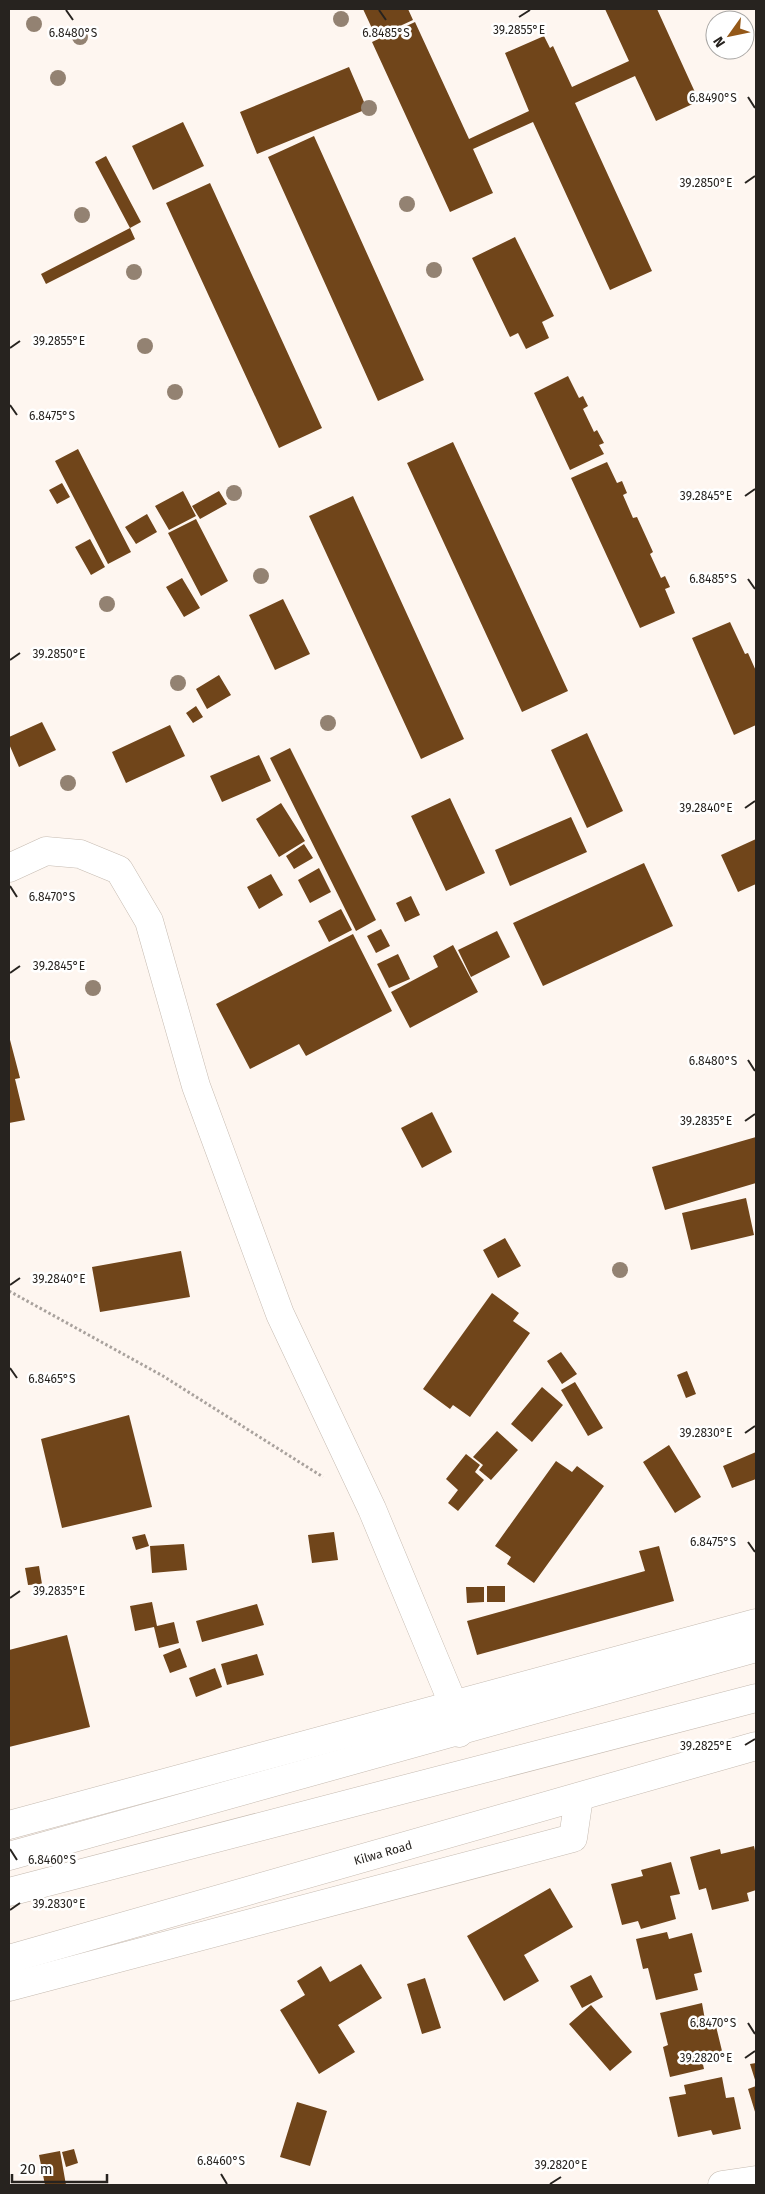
<svg xmlns="http://www.w3.org/2000/svg" width="765" height="2194" font-family="'Fira Sans',sans-serif">
<rect width="100%" height="100%" fill="#fef6f0"/>
<!-- building -->
<path fill="#70451a" d="M363,9h45l5,11 -37,17z
M605,9h52l42,92 -43,20 -21,-45 -60,27 77,168 -42,19 -77,-168 -60,27 20,44 -43,19 -78,-170 43,-20 54,117 60,-28 -24,-58 39,-17 6,12 3,-2 19,41 57,-26z
M349,67l18,42 -110,45 -17,-42z
M183,122l21,44 -51,24 -21,-44z
M314,136l110,244 -46,21 -110,-244z
M106,156l35,66 -11,6 -35,-66z
M210,183l112,245 -43,20 -113,-245z
M130,228l5,11 -89,45 -5,-10z
M515,237l39,79 -12,6 7,16 -23,11 -8,-16 -8,4 -38,-79z
M568,376l11,22 4,-2 5,10 -5,3 11,23 3,-2 7,13 -5,2 5,9 -34,16 -36,-77z
M453,442l115,249 -46,21 -115,-249z
M78,449l53,103 -23,12 -53,-103z
M607,462l10,21 5,-2 5,12 -4,2 10,23 4,-1 16,35 -3,2 11,24 4,-2 5,11 -5,2 10,24 -35,15 -69,-150z
M62,483l8,14 -13,7 -8,-14z
M183,491l13,25 -27,14 -14,-24z
M219,491l8,13 -27,15 -8,-13z
M353,496l111,243 -43,20 -112,-243z
M147,514l10,18 -21,12 -11,-17z
M196,519l32,62 -27,15 -33,-63z
M90,539l15,28 -14,8 -16,-28z
M182,578l18,30 -16,9 -18,-30z
M283,599l27,55 -35,16 -26,-55z
M730,622l15,32 3,-1 8,18v54l-22,10 -42,-97z
M219,675l12,20 -24,14 -11,-20z
M196,706l7,11 -10,6 -7,-10z
M42,722l14,28 -37,17 -10,-23v-7z
M170,725l15,31 -59,27 -14,-31z
M587,733l36,78 -36,17 -36,-78z
M290,748l86,172 -20,11 -86,-173z
M259,755l12,26 -49,21 -12,-26z
M450,798l35,75 -39,18 -35,-75z
M281,803l24,38 -26,16 -23,-38z
M571,817l16,35 -77,34 -15,-36z
M756,839v45l-18,8 -17,-37z
M304,844l9,14 -19,11 -8,-13z
M644,863l29,63 -130,60 -30,-63z
M319,868l12,24 -21,11 -12,-23z
M271,874l12,21 -24,14 -12,-22z
M411,896l9,19 -15,7 -9,-19z
M341,909l11,21 -23,12 -11,-21z
M381,929l9,17 -14,7 -9,-17z
M497,931l13,26 -39,20 -13,-27z
M353,934l39,77 -86,45 -7,-12 -49,25 -34,-65z
M453,945l25,47 -68,36 -19,-36 47,-25 -5,-11z
M398,954l12,25 -21,9 -12,-24z
M9,1036l11,42 -5,1 10,41 -16,3z
M432,1112l20,40 -30,16 -21,-40z
M756,1137v46l-91,27 -13,-43z
M746,1198l8,37 -63,15 -9,-37z
M505,1238l16,28 -23,12 -15,-28z
M181,1251l9,46 -90,15 -8,-45z
M492,1293l27,20 -6,8 17,12 -60,84 -17,-12 -3,4 -27,-20z
M561,1352l16,22 -15,10 -15,-23z
M687,1371l9,23 -10,4 -9,-23z
M575,1382l28,46 -15,8 -27,-46z
M542,1387l21,18 -31,37 -21,-18z
M129,1415l23,92 -90,21 -21,-89z
M497,1431l21,19 -27,30 -12,-10 4,-5 -10,-8z
M669,1445l32,52 -26,16 -32,-51z
M756,1452v27l-24,9 -9,-22z
M466,1454l14,11 -5,7 9,8 -26,31 -10,-8 10,-13 -12,-11z
M556,1461l16,11 5,-6 27,20 -70,97 -27,-19 4,-7 -16,-11z
M334,1532l4,28 -26,3 -4,-28z
M145,1534l4,12 -13,4 -4,-13z
M184,1544l3,26 -35,3 -2,-27z
M659,1546l15,55 -197,54 -10,-34 178,-50 -6,-20z
M39,1566l3,18 -14,1 -3,-17z
M487,1586h18v16h-18z
M466,1587h18v15l-17,1z
M152,1602l5,24 17,-4 5,21 -20,5 -5,-21 -19,4 -5,-25z
M257,1604l7,21 -62,17 -6,-21z
M67,1635l23,92 -81,20v-97z
M180,1648l7,19 -17,6 -7,-18z
M257,1654l7,21 -37,10 -6,-21z
M215,1668l7,19 -26,10 -7,-19z
M754,1846l2,9v35l-9,3 2,8 -37,9 -6,-22 -7,2 -9,-33 30,-8 1,5z
M671,1862l9,32 -10,2 6,23 -35,10 -3,-8 -16,4 -11,-41 32,-8 -2,-6z
M550,1888l23,39 -49,28 15,26 -35,20 -37,-65z
M667,1932l2,7 23,-6 10,39 -8,2 4,16 -42,10 -8,-32 -5,1 -7,-30z
M361,1964l21,34 -44,27 17,27 -36,22 -39,-64 25,-15 -8,-14 24,-15 9,16z
M591,1975l12,22 -21,11 -12,-22z
M425,1978l16,50 -19,6 -15,-50z
M702,2003l3,17 9,-2 9,37 -21,5 2,9 -34,8 -7,-30 5,-2 -8,-32z
M591,2005l41,47 -22,19 -41,-47z
M756,2063v20l-6,-19z
M722,2077l4,21 8,-1 7,32 -28,6 -2,-5 -33,7 -9,-40 17,-3 -2,-9z
M756,2086v29l-8,-26z
M297,2102l30,9 -17,55 -30,-9z
M74,2149l4,14 -12,4 -4,-15z
M60,2151l6,34h-21l-6,-30z"/>
<g fill="none" stroke-linecap="round" stroke-linejoin="round">
<!-- minor casing -->
<g stroke="#c6bbb1" stroke-width="29">
<path id="minor" d="M9,868l37,-17 34,3 39,16 30,51 47,165 84,228 92,195 82,197 5,27
M9,1825l747,-202
M9,1892l747,-194
M9,1987l564,-149 6,-41
M722,2185l34,-5"/>
</g>
<!-- highway casing -->
<g stroke="#c6bbb1" stroke-width="29">
<path id="highway" d="M9,1856l747,-208
M9,1959l747,-213"/>
</g>
<!-- path -->
<path stroke="#a9a29d" stroke-width="3" stroke-dasharray="2.5 2.5" stroke-linecap="butt" d="M9,1291l154,85 160,101"/>
<!-- minor -->
<use href="#minor" stroke="#fff" stroke-width="28"/>
<!-- highway -->
<use href="#highway" stroke="#fff" stroke-width="28"/>
</g>
<!-- trees -->
<g fill="#938272">
<circle cx="341" cy="19" r="8"/>
<circle cx="34" cy="24" r="8"/>
<circle cx="80" cy="37" r="8"/>
<circle cx="58" cy="78" r="8"/>
<circle cx="369" cy="108" r="8"/>
<circle cx="407" cy="204" r="8"/>
<circle cx="82" cy="215" r="8"/>
<circle cx="434" cy="270" r="8"/>
<circle cx="134" cy="272" r="8"/>
<circle cx="145" cy="346" r="8"/>
<circle cx="175" cy="392" r="8"/>
<circle cx="234" cy="493" r="8"/>
<circle cx="261" cy="576" r="8"/>
<circle cx="107" cy="604" r="8"/>
<circle cx="178" cy="683" r="8"/>
<circle cx="328" cy="723" r="8"/>
<circle cx="68" cy="783" r="8"/>
<circle cx="93" cy="988" r="8"/>
<circle cx="620" cy="1270" r="8"/>
</g>
<!-- ticks -->
<path fill="none" stroke="#27231f" stroke-width="2" d="M66,10l7,10M379,10l7,10M519,17l11,-7M748,97l7,11M745,183l10,-7M10,348l10,-7M10,405l7,10M745,496l10,-7M748,579l7,10M10,660l10,-7M745,808l10,-7M10,886l7,11M10,973l10,-7M748,1060l7,11M745,1121l10,-7M10,1285l10,-7M10,1368l7,10M745,1433l10,-7M748,1542l7,10M10,1598l10,-7M745,1745l10,-6M10,1849l7,11M10,1910l10,-7M748,2023l7,11M745,2058l10,-7M221,2174l6,10M550,2184l11,-7"/>
<g text-anchor="middle" dominant-baseline="central" stroke-width="5" stroke-linejoin="round" paint-order="stroke">
<!-- street labels -->
<g font-size="12" fill="#27231f" stroke="#fff">
<text transform="translate(383 1853) rotate(-16)">Kilwa Road</text>
</g>
</g>
<g font-size="12" text-anchor="middle" fill="#27231f" stroke="#fff" stroke-width="5" stroke-linejoin="round" paint-order="stroke">
<text x="519" y="34">39.2855°E</text>
<text x="386" y="37">6.8485°S</text>
<text x="73" y="37">6.8480°S</text>
<text x="713" y="102">6.8490°S</text>
<text x="706" y="187">39.2850°E</text>
<text x="59" y="345">39.2855°E</text>
<text x="52" y="420">6.8475°S</text>
<text x="706" y="500">39.2845°E</text>
<text x="713" y="583">6.8485°S</text>
<text x="59" y="658">39.2850°E</text>
<text x="706" y="812">39.2840°E</text>
<text x="52" y="901">6.8470°S</text>
<text x="59" y="970">39.2845°E</text>
<text x="713" y="1065">6.8480°S</text>
<text x="706" y="1125">39.2835°E</text>
<text x="59" y="1283">39.2840°E</text>
<text x="52" y="1383">6.8465°S</text>
<text x="706" y="1437">39.2830°E</text>
<text x="713" y="1546">6.8475°S</text>
<text x="59" y="1595">39.2835°E</text>
<text x="706" y="1750">39.2825°E</text>
<text x="52" y="1864">6.8460°S</text>
<text x="59" y="1908">39.2830°E</text>
<text x="713" y="2027">6.8470°S</text>
<text x="706" y="2062">39.2820°E</text>
<text x="221" y="2165">6.8460°S</text>
<text x="561" y="2169">39.2820°E</text>
</g>
<!-- border -->
<rect width="765" height="2194" fill="none" stroke="#27231f" stroke-width="20"/>
<!-- north arrow -->
<g transform="translate(730 35) rotate(237)"><circle r="24" fill="#ffffff" stroke="#a9a7a5"/>
<path d="M0-4L9 19L0 12L-9 19Z" fill="#945818"/>
<text y="-8" font-size="14" font-weight="bold" text-anchor="middle" fill="#27231f">N</text>
</g>
<!-- scale -->
<path d="M12 2174v8h95v-8" fill="none" stroke="#27231f" stroke-width="2.5"/>
<text x="20" y="2174" font-size="15" fill="#27231f" stroke="#ffffff" stroke-width="4" paint-order="stroke">20 m</text>
</svg>
